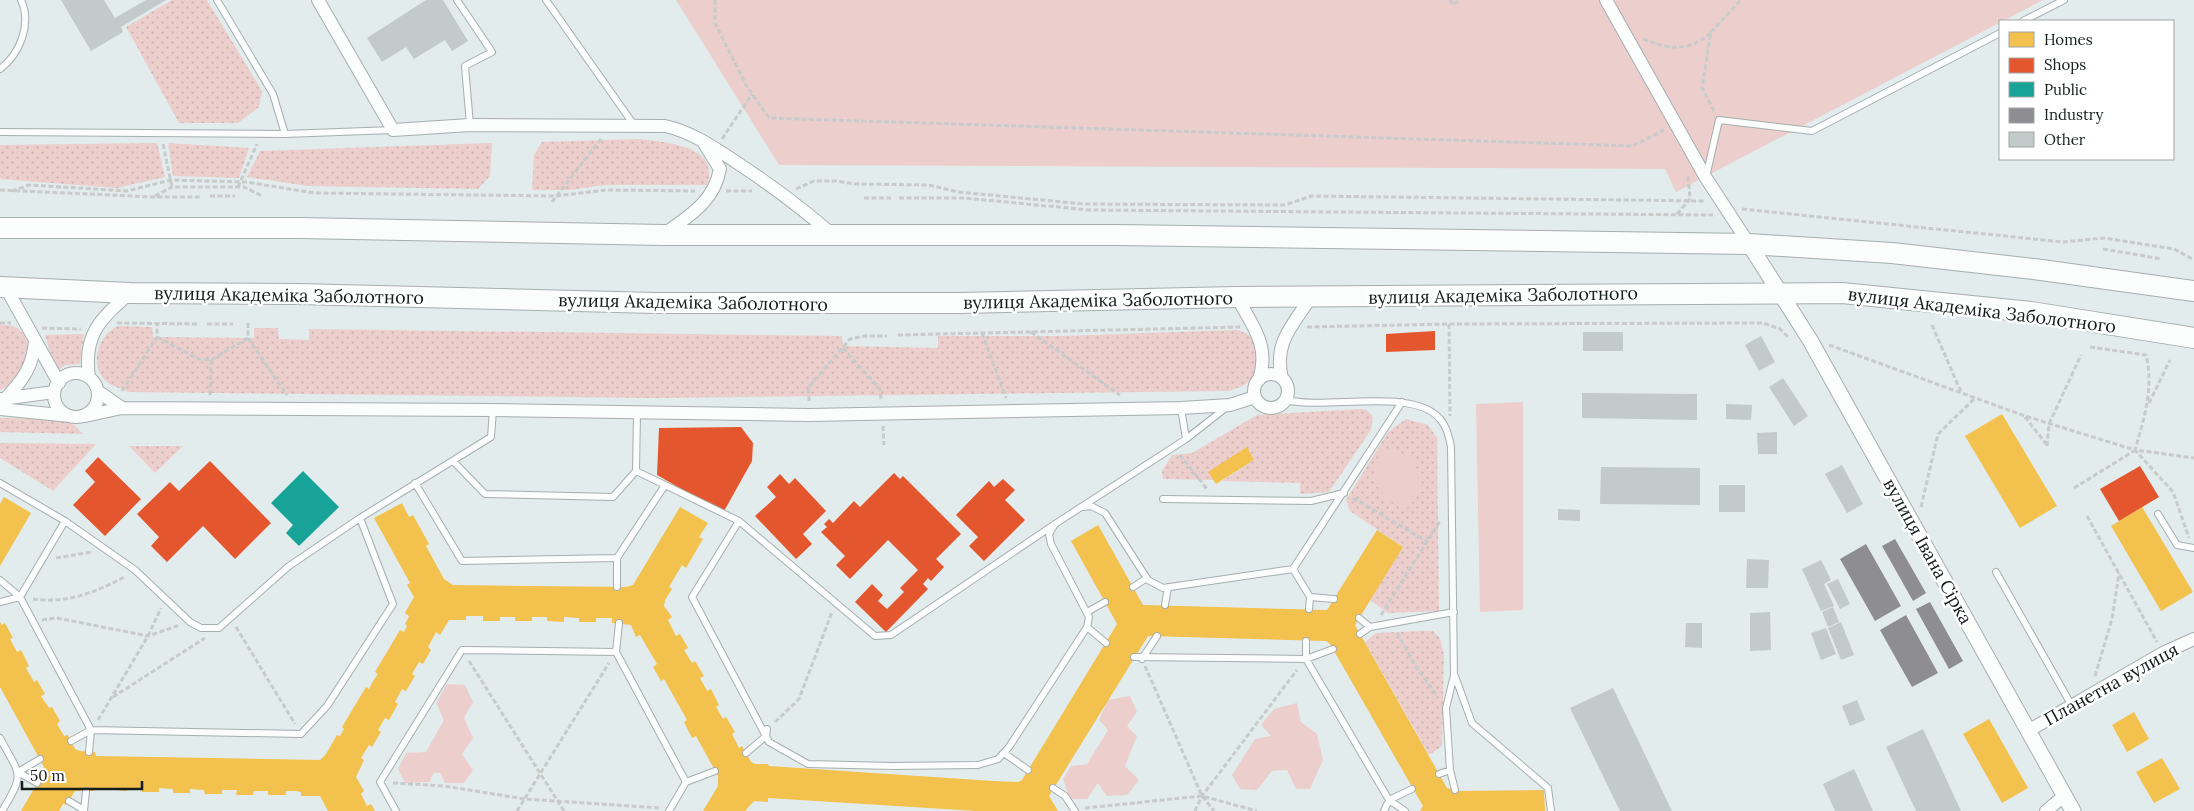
<svg xmlns="http://www.w3.org/2000/svg" width="2194" height="811" font-family="Lora,serif">
<defs>
<pattern id="grass-dots" width="8" height="8" patternUnits="userSpaceOnUse" patternTransform="scale(1.25)"><rect width="8" height="8" fill="#eccfcd"/><path d="M2 2h.1M6 6h.1" fill="none" stroke="#cab1af" stroke-width="1.8" stroke-linecap="round"/></pattern>
</defs>
<rect width="100%" height="100%" fill="#e2ecec"/>
<!-- grass -->
<path fill="url(#grass-dots)" d="M172,0h35l55,91 -3,16 -21,16h-59l-53,-96z
M637,139c28,3 84,6 70,46h-102l-35,5h-38l2,-35 8,-13z
M157,143l8,34 -48,11 -117,-9v-34z
M168,143l81,5 -10,30 -66,-2z
M492,143l-2,33 -12,13 -170,-3 -61,-9 13,-26z
M0,325c18,-1 24,6 30,23l-13,34 -17,8z
M118,326l34,1 1,10 101,1v-10h24l1,11 30,1v-11l533,7 1,10 95,2v-12h124l174,-6c26,4 23,29 16,49l-9,7 -14,5 -576,7 -523,-6c-7,-3 -16,-5 -22,-9 -20,-16 -11,-48 10,-57z
M84,334l-4,30 -15,1 -9,7 -11,-37z
M1359,409l8,1 6,7 -2,13 -42,62 -29,2v-11l-78,-2 32,-21 -8,-12 -33,32 -50,-1 -1,-8 10,-16 20,-2 65,-38z
M0,418l68,1 15,15 -83,-2z
M1406,419l22,6 9,13 2,173 -51,2 -18,-13 33,-53 -53,-36 -4,-11 42,-68z
M0,443l96,1 -43,47 -53,-33z
M129,446h54l-28,27z
M1418,631h15l7,7 4,17 -2,91 -13,9 -64,-113 11,-9z"/>
<!-- green -->
<path fill="#eccfcd" d="M676,0h1367l-367,192 -11,-23 -886,-4z
M1523,402v208l-43,2 -4,-208z
M1380,449c36,5 35,8 41,43l-15,17 -20,-10 -13,-20z
M447,684l18,1 8,17 -9,16 9,20 -11,16 11,16 -9,13h-19l-5,-10h-6l-5,9 -24,1 -7,-14 8,-16 20,-1 18,-32 -8,-17z
M1130,696l7,16 -10,14 10,10 -12,30 14,14 -12,15 -20,1 -9,-13 -11,16h-17l-7,-20 8,-13 16,-2 21,-34 -9,-10 9,-20z
M1297,703l4,19 16,12 6,26 -13,29h-14l-9,-19 -15,1 -15,19 -17,-1 -8,-14 23,-36 16,-3 -10,-11 13,-16z"/>
<!-- homes -->
<path fill="#f2c14e" d="M2002,414l55,92 -37,22 -55,-92z
M1247,447l7,13 -38,24 -8,-12z
M4,497l27,16 -31,53v-62z
M402,503l7,14 4,-2 16,29 -3,2 18,33 9,6 173,2 7,-2 47,-78 28,16 -9,14 4,2 -17,29 -4,-3 -13,22 3,2 -7,11 -1,6 8,11 -4,3 8,16 4,-2 8,14 -4,2 8,13 3,-2 9,15 -4,2 7,13 4,-2 8,16 -3,2 7,12 3,-2 9,15 -3,2 7,14 3,-2 9,16 4,2h13l1,2 224,15 25,1 4,-2 95,-156 -46,-83 27,-16 45,80 184,5 50,-80 26,17 -48,78 92,163 11,3 86,-1 1,21h-125l3,-5 -93,-162 -4,-3 -178,-5 -99,160 9,15h-82l-208,-13v4l-14,-1 -9,10h-42l15,-25v-10l-22,-40 -4,2 -8,-16 3,-2 -23,-41 -3,2 -8,-14 4,-3 -17,-29 -4,2 -5,-12 -19,-2v-5h-16v4h-17v-4l-15,-1v5l-17,-1v-4h-15v4h-17v-4h-15v4h-17v-5h-17v4h-17l-9,15 -4,-3 -8,15 3,3 -8,14 -4,-2 -7,12 3,2 -9,15 -4,-2 -7,13 3,2 -9,16 -4,-2 -7,12 3,2 -9,15 -3,-2 -8,13 3,2 -8,17 8,14 -3,3 6,12 4,-2 4,7h-47l-8,-15h-19v-4l-5,-1h-10v4h-18v-4h-14l-1,4h-17l1,-5h-15v4h-17l-1,-4 -14,-1v4h-17v-4l-14,-1v4h-17l-1,-3 -14,-1v3l-32,-3 -1,3h-19l-9,14 -3,-1 -4,7h-38l22,-38 1,-6 -44,-80v-65l2,3 3,-2 8,15 -3,1 7,13 4,-2 8,16 -3,2 8,14 3,-2 8,14 -4,2 8,12 3,-1 8,14 -3,3 4,7 3,5 4,-1 7,14 5,2 15,1 1,4 224,4 6,-6 11,-19 3,1 4,-7 -2,-2 24,-40 3,2 4,-8 5,-7 -3,-2 25,-42 4,2 3,-6 -2,-2 4,-8 -4,-3 9,-16 -7,-12 3,-2 -36,-65z
M2142,507l51,85 -32,19 -50,-85z
M2134,712l15,27 -22,13 -15,-27z
M1989,719l39,69 -26,15 -39,-69z
M2162,758l18,31 -26,14 -18,-31z"/>
<!-- shops -->
<path fill="#e4572e" d="M1435,331v19l-49,2v-18z
M741,427l12,16 -1,18 -29,52 -66,-38 2,-47z
M98,457l43,42 -36,37 -32,-31 22,-23 -10,-11z
M210,461l61,62 -36,36 -32,-33 -36,36 -16,-16 8,-9 -22,-23 33,-32 9,9z
M2140,466l19,31 -40,24 -19,-32z
M894,473l6,6 3,-3 58,58 -25,25 8,8 -13,14 -3,-3 -5,6 5,5 -42,43 -31,-30 17,-18 11,11 -5,6 9,8 17,-17 -4,-4 18,-18 -30,-30 -38,39 -14,-14 9,-9 -24,-24 6,-5 -3,-3 5,-5 4,4 21,-22 6,6z
M780,474l9,10 6,-6 31,33 -23,23 9,10 -16,15 -41,-43 21,-19 -9,-10z
M1003,479l12,11 -10,10 20,20 -41,41 -15,-15 9,-9 -22,-22 33,-34 5,6z"/>
<!-- public -->
<path fill="#17a398" d="M303,471l36,36 -40,39 -13,-13 7,-8 -22,-22z"/>
<!-- industry -->
<path fill="#8d8d92" d="M1895,539l31,54 -13,8 -31,-55z
M1866,544l35,62 -26,15 -35,-62z
M1930,602l33,59 -14,8 -33,-60z
M1906,615l32,58 -26,14 -32,-57z"/>
<!-- building -->
<path fill="#c2caca" d="M61,0h43l11,18 31,-18h20l-45,27 2,5 -32,19z
M426,0h17l25,41 -16,10 -7,-11 -31,19 -8,-12 -24,15 -15,-24z
M1583,332h40v19h-40z
M1761,336l14,26 -16,9 -14,-26z
M1783,378l25,38 -14,10 -25,-39z
M1582,393l115,1v26l-115,-2z
M1726,404l26,1 -1,15 -25,-1z
M1777,432v22h-19l-1,-21z
M1842,465l21,39 -16,9 -22,-39z
M1601,467l99,1v37l-100,-1z
M1719,485h26v27h-26z
M1558,509l22,1v11l-22,-1z
M1747,559l22,1 -1,28h-22z
M1821,560l10,20 -7,4 10,22 -13,5 -19,-42z
M1838,579l12,25 -10,5 -13,-25z
M1833,607l6,15 -11,5 -6,-15z
M1770,612l1,38 -21,1v-38z
M1841,622l13,33 -13,5 -13,-32z
M1686,623h16v25l-17,-1z
M1826,628l10,26 -15,6 -10,-27z
M1613,688l59,123h-52l-50,-103z
M1857,700l8,20 -15,6 -8,-20z
M1923,729l38,82h-45l-30,-64z
M1854,769l19,42h-38l-12,-27z"/>
<g fill="none" stroke-linecap="round" stroke-linejoin="round">
<!-- service casing -->
<g stroke="#a6aeae" stroke-width="8">
<path id="service" d="M217,0l56,94 12,40
M457,0l35,52 -27,14 5,59
M546,0l88,125
M2023,21l41,-21
M0,69c20,-15 32,-45 21,-69
M0,132l285,2 108,-4
M1706,177l13,-57 93,11 188,-98
M1286,400c40,10 128,-13 154,19 7,8 9,18 11,28l3,228 -8,33 4,62 -11,4
M1181,408l5,31
M453,461l32,33 128,3 23,-26
M0,483l65,38 70,49 55,52 11,6h18l70,-62 71,-48
M415,483l47,78 155,-3 48,-73 -29,-14 1,-58
M665,485l74,36 -47,76 77,145 39,22 84,2 86,-1 20,-6 11,-12 78,-120 2,-10 -38,-73 -2,-10 6,-10
M1163,499l148,2 33,-8
M1083,507l8,-1 14,7 43,67 15,8 130,-19 109,-167
M2158,514l19,31 17,3
M65,521l-45,76 71,133 -2,22
M739,521l136,115 16,-1 164,-111 131,-85 41,-32
M617,558v29
M1293,569l17,28 -1,12
M1996,572l76,134
M0,580l20,17
M1133,587l14,-9
M1310,597l24,2
M0,602l20,-5
M1165,605l3,-18
M1087,612l18,-10
M1359,618l11,9
M1087,627l19,16
M1360,634l10,-7 84,-15
M1306,641v18l27,-10
M616,652l3,-29
M1134,657l172,2 83,141 16,11
M1142,659l15,-23
M1455,676l17,47 76,65 3,23
M0,738c20,38 26,34 2,73
M71,741l20,-11 210,4 26,-28 66,-102 -33,-86 131,-81 2,-27
M746,753l20,-17 1,-7
M1004,753l24,17
M1450,770l5,20
M18,772l22,-13
M18,772l19,11
M1053,788l12,8 10,15
M69,801l15,9
M84,811l2,-20
M396,811l-16,-29 82,-132 154,2 70,130
M669,811l17,-29 29,-11
M1384,811l5,-11 23,-11"/>
</g>
<!-- minor casing -->
<g stroke="#a6aeae" stroke-width="14">
<path id="minor" d="M318,0l75,130 77,-5 195,1c27,6 48,21 71,36 35,23 67,47 98,74
M1606,0l100,178 43,66
M664,234c25,-18 50,-32 56,-65l-16,-26
M6,288l53,95
M1237,297c16,30 33,48 22,83
M54 395a22 22 0 1 1 44 0a22 22 0 1 1-44 0Z
M1254 391a17 17 0 1 1 34 0a17 17 0 1 1-34 0Z
M89,377c-6,-42 11,-58 41,-84
M1282,378c-9,-35 11,-53 29,-81
M99,392l23,16
M6,398c17,-18 27,-32 29,-57
M2,399l52,-7
M0,409l70,7
M85,416l37,-8 371,2 316,5 372,-7 49,-3 25,-8
M2028,731l135,-78 31,-14
M2046,811l19,-16"/>
</g>
<!-- tertiary casing -->
<g stroke="#a6aeae" stroke-width="17">
<path id="tertiary" d="M1749,244l61,96 263,471"/>
</g>
<!-- trunk casing -->
<g stroke="#a6aeae" stroke-width="22">
<path id="trunk" d="M0,228h299l364,7h455l631,9 143,9 142,16 160,22
M0,287l130,6 168,1 357,9h304l278,-6 605,-4 189,19 163,26"/>
</g>
<!-- path -->
<path stroke="#c7cbca" stroke-width="3" stroke-dasharray="5 2.5" stroke-linecap="butt" d="M715,0v23l31,62 23,33 864,28 31,-16
M1450,0l3,5 7,-5
M1643,39c28,10 43,14 68,-6
M1714,111l-12,-23 9,-56 30,-32
M722,139l30,-45
M163,144l9,43
M238,187l19,-43
M796,189l18,-8h22l19,3 74,1 29,7 126,12 201,1 26,-9 393,5
M0,190l153,7h48
M12,191l17,-6 98,6 44,-11 75,2 69,11 241,3 50,-6 89,1
M726,191h26
M155,196l17,-9h72l18,9
M210,196h25
M864,198h27
M899,198h65l125,12 624,5
M552,202l49,-63
M1742,209l321,33 41,-4 70,11 20,11
M1677,214l13,-15 -2,-24
M2103,249l59,10
M0,323h11
M117,323l82,1
M248,323v15l39,57
M207,324h26
M1449,324l1,92
M1932,325l29,67
M1307,327l142,-3 314,-1 17,6 9,9
M42,328l39,1
M1031,332l89,63
M982,333l24,65
M898,335l342,-8
M157,337l41,22 13,1 37,-22
M1829,345l196,71 110,34 38,42 16,46
M2090,347l56,8c8,33 -2,64 -11,95l59,8
M843,348l37,41 1,11
M122,391l35,-54v-13
M210,395l1,-35
M809,401l-1,-13 42,-49 15,-3h22
M2149,403l21,-43
M2025,417l22,28
M883,426l1,19
M2047,446l2,-22 32,-69
M1180,455l27,34
M2074,488l60,-37
M1353,498l75,44
M1921,507l17,-73 37,-36
M2087,516l70,126
M56,558l36,-6
M33,599c33,5 64,-7 93,-23
M1381,615l59,-94
M42,620l15,-2 91,18 32,-11
M236,627l59,97
M1397,633l19,34 22,30
M469,661l95,150
M1145,666l57,130 12,15
M2095,676l17,-57 7,-46
M113,697l92,-59
M98,720l50,-84 13,-28
M775,722l24,-23 33,-87
M393,783l51,3 81,13 136,9
M1085,808l117,-12 55,15
M517,811l92,-148
M1195,811l7,-15 95,-126"/>
<!-- service -->
<use href="#service" stroke="#fbfcfc" stroke-width="6"/>
<!-- minor -->
<use href="#minor" stroke="#fbfcfc" stroke-width="12"/>
<!-- tertiary -->
<use href="#tertiary" stroke="#fbfcfc" stroke-width="15"/>
<!-- trunk -->
<use href="#trunk" stroke="#fbfcfc" stroke-width="20"/>
</g>
<g text-anchor="middle" dominant-baseline="central" stroke-width="5" stroke-linejoin="round" paint-order="stroke">
<!-- street labels -->
<g font-size="18" fill="#151d1c" stroke="#fff">
<text transform="translate(289 295) rotate(1)">вулиця Академіка Заболотного</text>
<text transform="translate(1503 295) rotate(-1)">вулиця Академіка Заболотного</text>
<text transform="translate(1098 300) rotate(-1)">вулиця Академіка Заболотного</text>
<text transform="translate(693 302) rotate(1)">вулиця Академіка Заболотного</text>
<text transform="translate(1982 310) rotate(7)">вулиця Академіка Заболотного</text>
<text transform="translate(1928 551) rotate(61)">вулиця Івана Сірка</text>
<text transform="translate(2111 684) rotate(-29)">Планетна вулиця</text>
</g>
</g>
<!-- legend -->
<rect x="1999" y="20" width="175" height="140" fill="#ffffff" stroke="#a1a5a4"/>
<rect x="2009" y="32" width="25" height="15" fill="#f2c14e" stroke="#a1a5a4"/>
<text x="2044" y="45" font-size="15" fill="#151d1c">Homes</text>
<rect x="2009" y="58" width="25" height="15" fill="#e4572e" stroke="#a1a5a4"/>
<text x="2044" y="70" font-size="15" fill="#151d1c">Shops</text>
<rect x="2009" y="82" width="25" height="15" fill="#17a398" stroke="#a1a5a4"/>
<text x="2044" y="95" font-size="15" fill="#151d1c">Public</text>
<rect x="2009" y="108" width="25" height="15" fill="#8d8d92" stroke="#a1a5a4"/>
<text x="2044" y="120" font-size="15" fill="#151d1c">Industry</text>
<rect x="2009" y="132" width="25" height="15" fill="#c2caca" stroke="#a1a5a4"/>
<text x="2044" y="145" font-size="15" fill="#151d1c">Other</text>
<!-- scale -->
<path d="M22 781v8h120v-8" fill="none" stroke="#151d1c" stroke-width="2.5"/>
<text x="30" y="781" font-size="15" fill="#151d1c" stroke="#ffffff" stroke-width="4" paint-order="stroke">50 m</text>
</svg>
